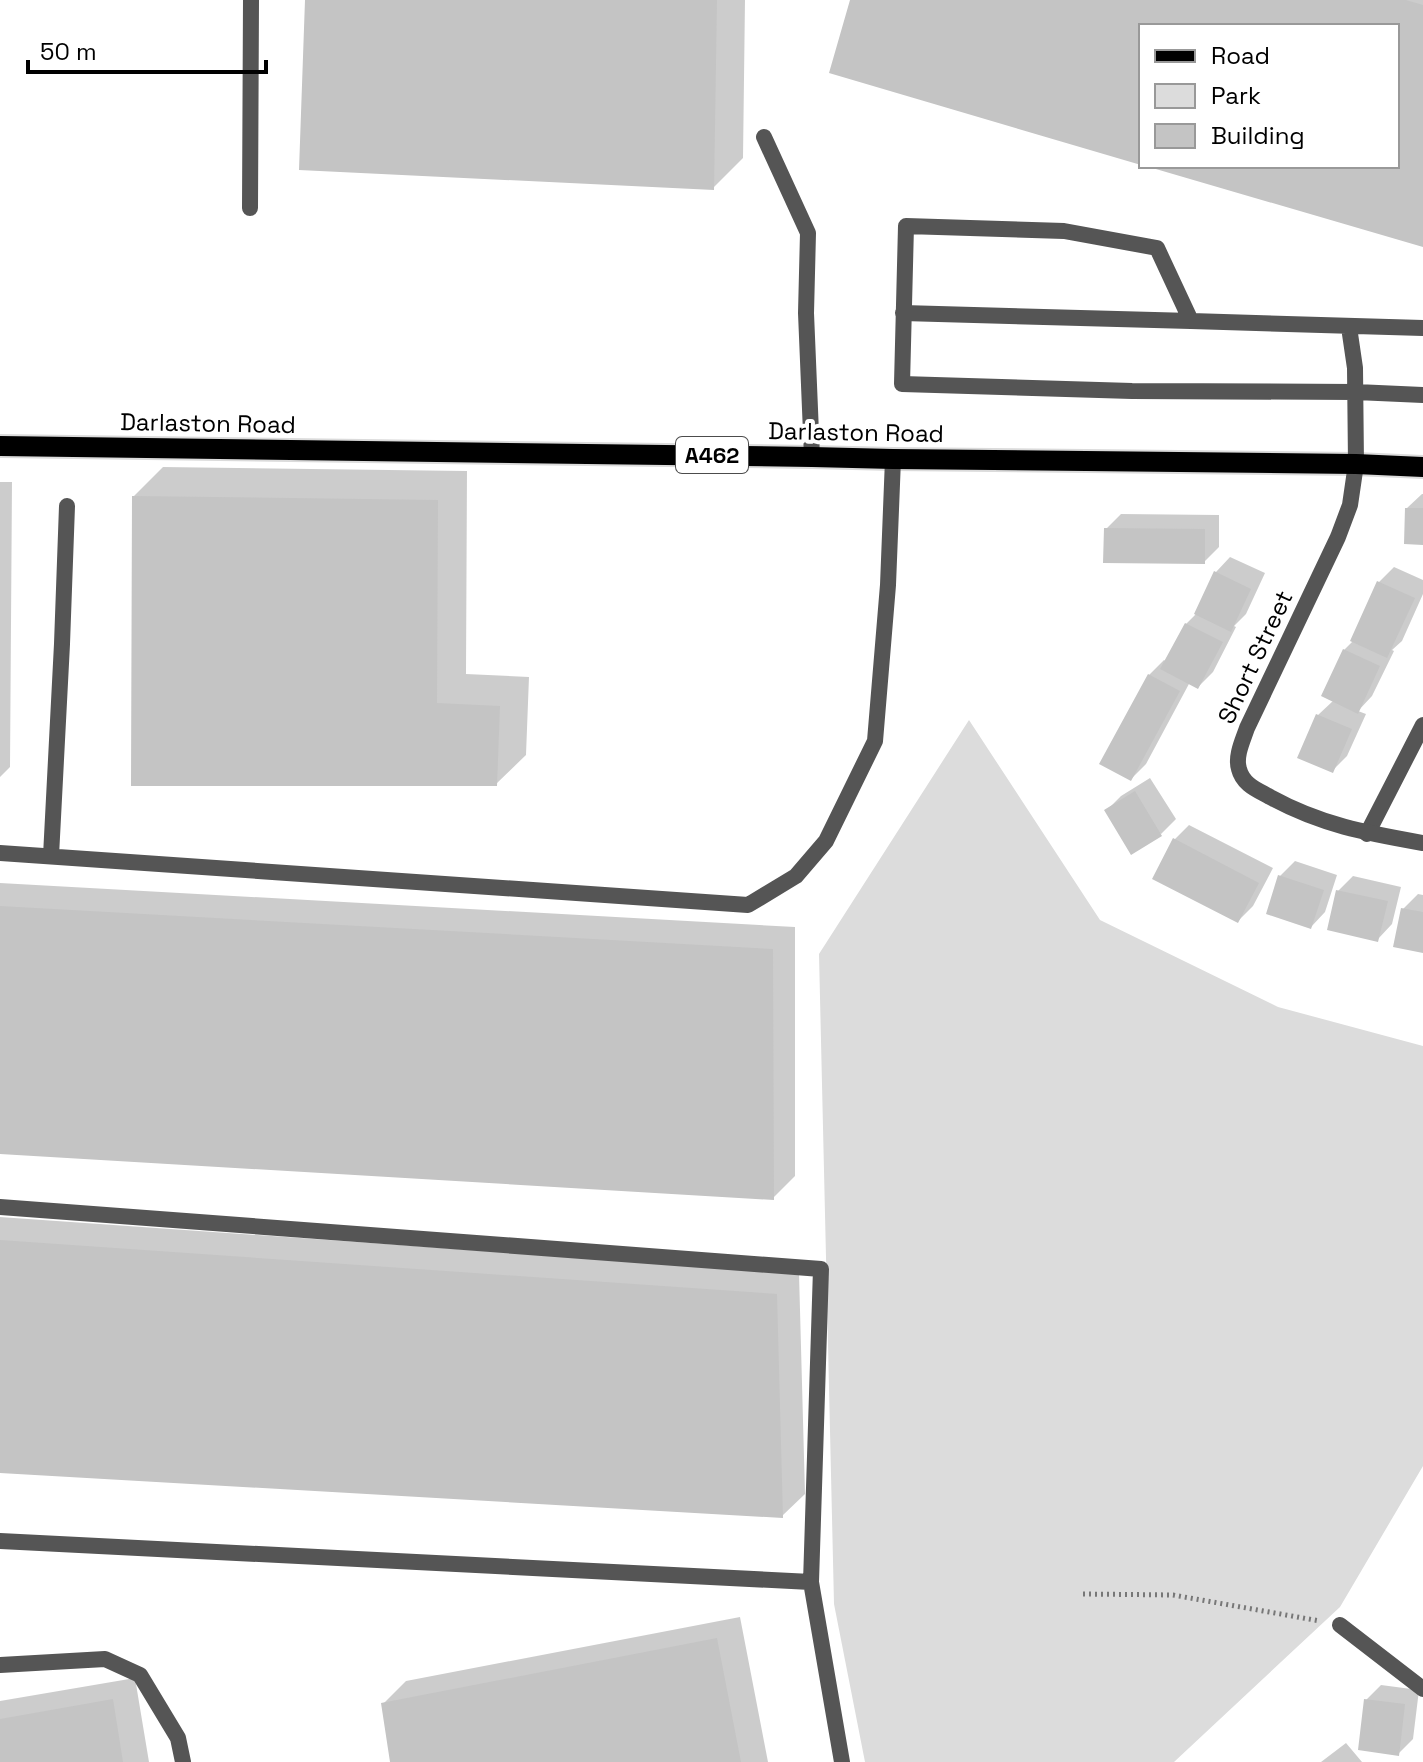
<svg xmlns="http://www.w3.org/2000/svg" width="1423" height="1762" font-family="'Space Grotesk',sans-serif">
<rect width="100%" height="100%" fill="#fff"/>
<!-- green -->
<path fill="#dcdcdc" d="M969,720l131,200 178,87 145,39v420l-83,141 -166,155h-309l-31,-158 -15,-650z"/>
<!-- shadow -->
<path fill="#0003" d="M307,0h438l-2,158 -30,30z
M853,0h570v245l-270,-79h244v-140h-256v136z
M163,467l304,4 -1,203 63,3 -3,78 -30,29 -362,-288z
M0,482h12l-2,285 -10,10z
M1422,494h1v49l-16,-35z
M1121,514l98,1v32l-15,15 -98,-33z
M1230,557l35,16 -19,41 -12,12 2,1 -23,45 -15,15 -8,-5 -44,82 -15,15 18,-104 15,-15 3,2 19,-38 9,-9 21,-43z
M1394,567l29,13v14l-21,47 -10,9 2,1 -22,45 -14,15 8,3 -19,42 -15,15 -14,-56 16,-15 10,-50 10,-10 25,-58z
M1150,778l26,41 -15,15 -55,-23 15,-15z
M1189,825l84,43 -20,38 -15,15 -64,-81z
M1295,861l42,14 -12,37 -14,15 -31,-51z
M1353,876l48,11 -9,37 -14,15 -40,-48z
M0,883l795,44v249l-22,22 -773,-46z
M1418,894l5,1v56l-20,-42z
M0,1217l799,56 6,221 -23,22 -782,-45z
M740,1617l28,145h-376l-9,-58 23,-23z
M135,1678l14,84h-149v-61z
M1381,1685l38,5 -6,49 -15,15 -32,-54z
M1346,1743l16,19h-41z"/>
<!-- building -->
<path fill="#c4c4c4" d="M305,0h412l-3,190 -415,-20z
M850,0h556l17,5v242l-274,-80 248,-1v-140h-256v139l-312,-92z
M132,496l306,4 -1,203 63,3 -3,80h-366z
M1405,508h18v37l-19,-1z
M1104,528l101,1v35l-102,-1z
M1214,571l37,18 -20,43 -37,-18z
M1377,581l38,17 -28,60 -37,-17z
M1185,623l38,19 -25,47 -38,-20z
M1343,649l37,17 -22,48 -37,-18z
M1148,674l32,17 -49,90 -32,-17z
M1316,714l36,15 -19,44 -36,-15z
M1135,791l27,45 -31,19 -27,-45z
M1173,838l86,45 -21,40 -86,-44z
M1278,875l46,15 -13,39 -45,-15z
M1336,890l52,11 -10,41 -51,-12z
M0,906l773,43 1,251 -774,-46z
M1401,908l22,4v41l-30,-6z
M0,1240l777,54 6,224 -783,-45z
M717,1638l24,124h-351l-9,-59z
M113,1699l10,63h-123v-43z
M1364,1699l41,5 -6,52 -41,-6z"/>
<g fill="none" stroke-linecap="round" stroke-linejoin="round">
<!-- primary casing -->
<g stroke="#dbdbdb" stroke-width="24">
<path id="primary" d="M0,446l812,11 81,2 463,5 67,3"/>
</g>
<!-- path -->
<path stroke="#777" stroke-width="5" stroke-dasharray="2 4" stroke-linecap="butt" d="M1083,1594l90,1 147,26"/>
<!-- lane -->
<path stroke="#555" stroke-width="16" d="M764,137l44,96 -2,80 6,144
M250,208l1,-208
M903,313l288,8 -34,-73 -93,-17 -158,-5 -4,158 230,7 224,1 67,3
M1191,321l232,7
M1349,327l6,41 1,96
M1367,834l56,-109
M0,853l748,52 48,-29 30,-35 49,-100 13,-156 5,-126
M51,856l11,-212 5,-138
M0,1207l821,62 -10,313
M0,1541l811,41 31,180
M1340,1625l83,64
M0,1665l105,-6 35,16 38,63 5,24"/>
<!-- street -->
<path stroke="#555" stroke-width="16" d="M1356,464l-6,41 -12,32 -91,191c-4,12 -12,28 -8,41 4,16 19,21 31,28 51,28 96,36 153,46"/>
<!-- primary -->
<use href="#primary" stroke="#000" stroke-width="20"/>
</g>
<g text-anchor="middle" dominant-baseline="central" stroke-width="8" stroke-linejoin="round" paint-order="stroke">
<!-- shield labels -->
<rect fill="#fff" stroke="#4c4c4c" stroke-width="2" x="676" y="437" width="72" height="36" rx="6"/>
<g font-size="22" font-weight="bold" fill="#000">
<text x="712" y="455">A462</text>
</g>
<!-- street labels -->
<g font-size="24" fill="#000" stroke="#fff">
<text transform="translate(208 423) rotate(1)">Darlaston Road</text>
<text transform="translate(856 432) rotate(1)">Darlaston Road</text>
<text transform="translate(1255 657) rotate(-65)">Short Street</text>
</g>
</g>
<!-- legend -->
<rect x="1139" y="24" width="260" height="144" fill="#ffffff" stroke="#999999" stroke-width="2"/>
<rect x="1155" y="50" width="40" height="12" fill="#000000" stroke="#999999" stroke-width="2"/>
<text x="1211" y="64" font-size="24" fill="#000000">Road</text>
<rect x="1155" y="84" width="40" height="24" fill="#dcdcdc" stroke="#999999" stroke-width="2"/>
<text x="1211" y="104" font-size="24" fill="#000000">Park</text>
<rect x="1155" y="124" width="40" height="24" fill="#c4c4c4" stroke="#999999" stroke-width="2"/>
<text x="1211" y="144" font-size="24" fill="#000000">Building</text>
<!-- scale -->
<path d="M28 60v12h238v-12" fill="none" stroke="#000000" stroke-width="4"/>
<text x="40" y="60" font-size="24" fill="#000000" stroke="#ffffff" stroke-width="6" paint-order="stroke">50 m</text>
</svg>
